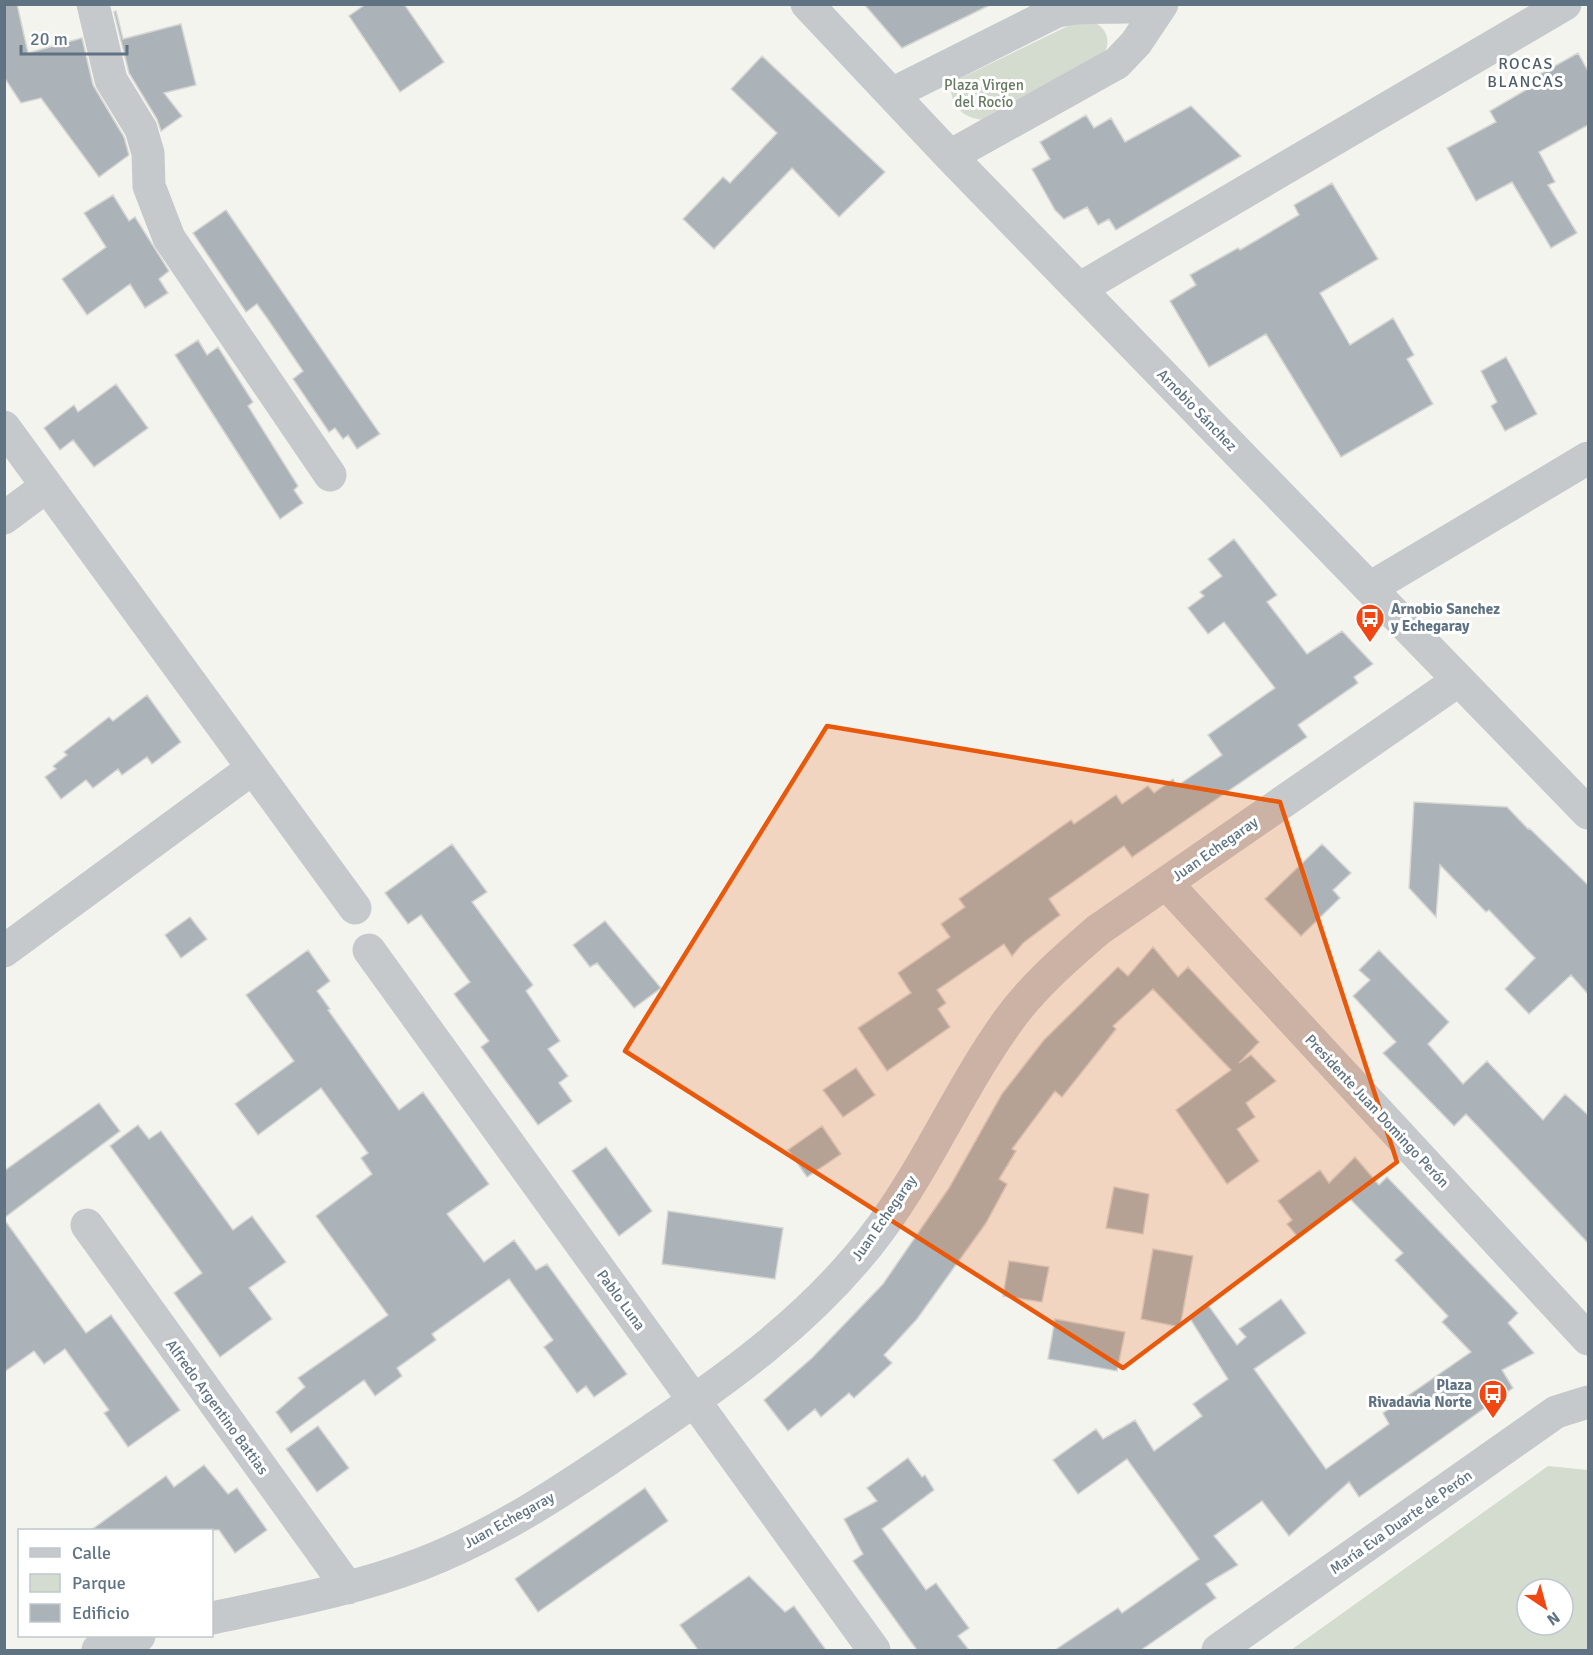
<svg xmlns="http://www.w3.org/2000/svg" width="1593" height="1655" font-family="Signika,sans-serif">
<rect width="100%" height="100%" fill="#f4f4ef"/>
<!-- green -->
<path fill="#d4dcd0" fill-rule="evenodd" d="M1074,23c6,0 15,-2 21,0 12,5 16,20 9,30l-119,67c-18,-1 -31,-10 -34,-28l8,-13z
M1548,1466l40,4v180h-297zM1527,1589h36v36h-36z"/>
<!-- building -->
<path fill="#abb3b8" stroke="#d5d5d2" stroke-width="1.5" d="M4,4h13l11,49 54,-15 11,47 31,52 5,18 -30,22 -58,-79 -20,5 -17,-26z
M366,4h38l40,58 -44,30 -51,-76z
M864,4h128l-90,44z
M116,11l7,28 58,-15 15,61 -32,8 18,23 -21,15 -4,-12 -28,-46 -15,-61z
M1578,53l10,18v54l-49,27 16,30 -7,3 29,48 -26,15 -39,-66 -36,19 -29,-53 49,-26 -6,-11 46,-27 -3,-6z
M762,56l123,116 -46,45 -47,-49 -78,81 -31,-30 40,-42 7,6 47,-50 -46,-44z
M1191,106l50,50 -125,74 -7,-11 -11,6 -11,-18 -23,12 -9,-9 -23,-41 18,-10 -10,-17 46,-27 8,13 17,-10 14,24z
M1332,183l46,76 -58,34 30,52 43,-27 21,37 -7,4 26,45 -92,53 -75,-123 -57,33 -39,-66 26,-16 -6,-10 48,-27 2,2 59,-35 -5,-10z
M113,195l16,26 6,-4 34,54 -10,8 9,14 -23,15 -15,-24 -43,31 -25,-36 44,-32 -22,-34z
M226,210l154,224 -23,15 -9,-14 -5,4 -8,-11 -6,4 -36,-53 10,-8 -36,-53 -10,-14 -11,8 -53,-79z
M198,340l9,15 11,-8 35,55 -5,4 50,80 -4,4 9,13 -23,16 -105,-164z
M1506,357l31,57 -32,17 -14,-25 6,-4 -16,-31z
M116,384l32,44 -54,39 -21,-27 -13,10 -16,-22 30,-23 4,7z
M1234,539l43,56 -10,7 40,52 35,-23 31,33 -19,13 4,6 -60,42 9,12 -175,120 -8,-11 -75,53 11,16 -37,28 -11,13 -8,-12 -67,46 9,13 -8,6 12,18 -63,44 -29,-43 53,-35 -13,-20 52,-36 -9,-13 24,-17 -6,-8 112,-79 3,4 42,-29 6,9 26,-18 6,7 19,-14 4,7 45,-31 -14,-20 67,-47 -51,-66 -16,12 -20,-26 16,-12 -4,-4 22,-16 -14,-17z
M147,695l34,47 -29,22 -5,-7 -25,18 -4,-6 -25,19 -7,-8 -25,19 -16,-22 11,-8 -3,-3 14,-11 -3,-3 45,-35 4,4z
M1414,802l93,5 21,22 1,-1 59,57v109l-17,-19 -42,39 -24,-25 30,-31 -46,-48 -3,2 -46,-47 -4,52 -27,-29z
M452,844l35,48 -15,10 61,83 -7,6 34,50 -12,8 20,27 -9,7 13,18 -34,24 -57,-78 8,-6 -35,-47 16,-12 -49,-67 -13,9 -23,-31z
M1322,844l29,29 -18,17 7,8 -39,38 -36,-37z
M190,917l17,22 -26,19 -16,-23z
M605,921l56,67 -27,20 -37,-45 -7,4 -17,-22z
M1153,947l25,30 10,-10 71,75 -20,21 12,-8 25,26 -30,22 9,14 -18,12 22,32 -32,23 -51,-74 55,-40 -78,-81 -40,37 3,3 -54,68 -7,-6 -43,58 4,2 -17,28 8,5 -21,39 -69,96 -33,36 8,8 -38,35 -5,-5 -28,24 -6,-8 -27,22 -24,-31 48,-42 71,-74 66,-96 53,-94 42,-54 74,-73 10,9z
M308,950l22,31 -13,10 13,18 -2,1 71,100 24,-18 66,92 -42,30 37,48 30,-22 22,30 11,-6 80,110 -33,23 -8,-11 -9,7 -33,-46 9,-7 -44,-61 -77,55 4,6 -39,28 5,8 -27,20 -11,-16 -73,53 -15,-21 29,-25 -7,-9 90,-63 -72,-99 56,-42 -11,-16 7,-5 -47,-65 -63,47 -23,-31 59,-43 -48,-66z
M1379,950l70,72 -21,22 35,40 24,-23 56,59 22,-26 23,21v128l-122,-129 -12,12 -71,-73 13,-11 -43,-46 17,-16 -11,-10z
M856,1068l19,27 -32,22 -20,-27z
M99,1103l21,28 -116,87v-47z
M138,1125l11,14 12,-8 72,99 19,-14 34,46 -37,26 23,31 -52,38 -46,-64 28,-20 -92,-127z
M822,1126l19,28 -34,23 -19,-27z
M606,1147l46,64 -33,25 -47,-65z
M1355,1157l24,28 8,-8 131,136 -10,10 26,30 -32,17 11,18 -154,109 -10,-15 -60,54 -27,-35 -48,35 24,29 -32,19 10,14 -75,52h-86l63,-42 4,5 77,-54 -72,-100 -49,35 -25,-34 43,-31 7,10 32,-19 19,31 48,-35 -9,-12 35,-25 -39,-62 19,-12 29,40 9,-8 -7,-8 42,-30 25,34 -52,36 72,100 63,-45 -6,-11 88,-61 -29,-30 6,-6 -53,-56 8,-7 -53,-54 -53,37 -10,-12 5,-4 -14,-19 42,-31 9,13z
M1114,1187l35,7 -6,40 -37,-6z
M668,1211l115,17 -8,51 -113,-15z
M4,1219l82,114 25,-18 69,95 -52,37 -24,-34 5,-3 -44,-61 -21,15 -10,-13 -30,21z
M1153,1249l40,7 -13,71 -39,-8z
M1009,1261l40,6 -7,35 -39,-6z
M1055,1319l70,13 -8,39 -69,-12z
M318,1426l31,42 -32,24 -31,-43z
M908,1458l14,19 3,-2 9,15 -52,39 44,61 10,-7 33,45 -11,8 11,14h-52l-64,-89 10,-7 -19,-35 33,-18 -10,-13z
M204,1465l24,29 9,-6 30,42 -32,23 -16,-23h-128l75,-54 8,11z
M645,1488l23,33 -130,91 -23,-33z
M749,1576l36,36 9,-6 32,44h-128l-18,-25z"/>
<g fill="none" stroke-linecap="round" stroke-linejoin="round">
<!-- minor -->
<path stroke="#c6c9cc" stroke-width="33" d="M93,4l18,76 30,49 7,24 1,33 20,52 161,237
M807,4l143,152 638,657
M892,94l163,-82c33,-9 68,-1 102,-8
M950,156l167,-93 19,-20 26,-39
M1079,289l486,-285
M4,427l351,481
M4,518l43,-32
M1370,588l218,-130
M1166,883l422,456
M369,950l505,700
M4,951l249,-183
M87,1225l261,363
M212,1618c70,-15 141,-28 209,-54 75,-29 141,-73 207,-118 94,-63 188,-128 255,-221 47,-65 78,-139 125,-204 25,-35 58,-63 90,-91l361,-250
M98,1650l41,-14
M1218,1650l338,-238 32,-10"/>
</g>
<!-- marked area -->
<path fill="#e8590c" fill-opacity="0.2" stroke="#e8590c" stroke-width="4.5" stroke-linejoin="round" d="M827,726l453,76 117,360 -274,206 -498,-317z"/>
<!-- icons -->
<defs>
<g id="bus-pin" transform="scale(1.5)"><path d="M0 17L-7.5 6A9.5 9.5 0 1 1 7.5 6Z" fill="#f14712" stroke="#fff"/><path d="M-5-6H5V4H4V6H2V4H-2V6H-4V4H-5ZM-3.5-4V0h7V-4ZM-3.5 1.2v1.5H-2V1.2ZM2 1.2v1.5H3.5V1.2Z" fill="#fff"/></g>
</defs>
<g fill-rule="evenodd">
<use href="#bus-pin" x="1370" y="618"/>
<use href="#bus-pin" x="1493" y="1394"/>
</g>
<g text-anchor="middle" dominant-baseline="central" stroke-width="6" stroke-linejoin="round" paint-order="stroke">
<!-- park labels -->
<g font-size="15" fill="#657a60" stroke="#fff">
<text x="984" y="85">Plaza Virgen<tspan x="984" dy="17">del Rocío</tspan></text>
</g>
<!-- street labels -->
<g font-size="15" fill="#607383" stroke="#fff">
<text transform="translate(1197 410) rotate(46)">Arnobio Sánchez</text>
<text transform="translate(1215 849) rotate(-35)">Juan Echegaray</text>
<text transform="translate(1377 1111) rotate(47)">Presidente Juan Domingo Perón</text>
<text transform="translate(884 1218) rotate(-55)">Juan Echegaray</text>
<text transform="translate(621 1300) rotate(54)">Pablo Luna</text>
<text transform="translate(217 1407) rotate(54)">Alfredo Argentino Battias</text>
<text transform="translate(509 1520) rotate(-29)">Juan Echegaray</text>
<text transform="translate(1401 1522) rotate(-35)">María Eva Duarte de Perón</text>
</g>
<!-- poi labels -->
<g font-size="15" font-weight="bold" fill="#607383" stroke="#fff" text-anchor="start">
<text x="1391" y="609">Arnobio Sanchez<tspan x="1391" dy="17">y Echegaray</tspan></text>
<text x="1472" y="1385" text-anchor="end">Plaza<tspan x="1472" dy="17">Rivadavia Norte</tspan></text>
</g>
<!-- neighbourhood labels -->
<g font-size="16" letter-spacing="1.5" fill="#4f5d67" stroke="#fff">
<text x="1526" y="64">ROCAS<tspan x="1526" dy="18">BLANCAS</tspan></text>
</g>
</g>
<!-- border -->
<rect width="1593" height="1655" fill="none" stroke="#607383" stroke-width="12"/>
<!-- legend -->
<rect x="18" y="1529" width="195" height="108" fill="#ffffff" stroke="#bfc7cd" stroke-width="1.5"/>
<rect x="30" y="1548" width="30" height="9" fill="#c6c9cc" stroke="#bfc7cd" stroke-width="1.5"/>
<text x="72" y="1559" font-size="18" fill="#607383">Calle</text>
<rect x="30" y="1574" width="30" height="18" fill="#d4dcd0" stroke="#bfc7cd" stroke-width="1.5"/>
<text x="72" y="1589" font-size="18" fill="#607383">Parque</text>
<rect x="30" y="1604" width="30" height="18" fill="#abb3b8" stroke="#bfc7cd" stroke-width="1.5"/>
<text x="72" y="1619" font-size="18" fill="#607383">Edificio</text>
<!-- north arrow -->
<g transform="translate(1545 1607) rotate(144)"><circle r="28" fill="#ffffff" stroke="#bfc7cd" stroke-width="1.5"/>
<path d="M0-4.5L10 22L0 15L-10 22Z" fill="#f14712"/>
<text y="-9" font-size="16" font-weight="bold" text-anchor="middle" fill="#607383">N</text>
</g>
<!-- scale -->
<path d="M21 45v9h106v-9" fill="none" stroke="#607383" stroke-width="3"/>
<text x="30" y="45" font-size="18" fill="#607383" stroke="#ffffff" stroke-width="4.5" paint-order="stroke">20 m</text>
</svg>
